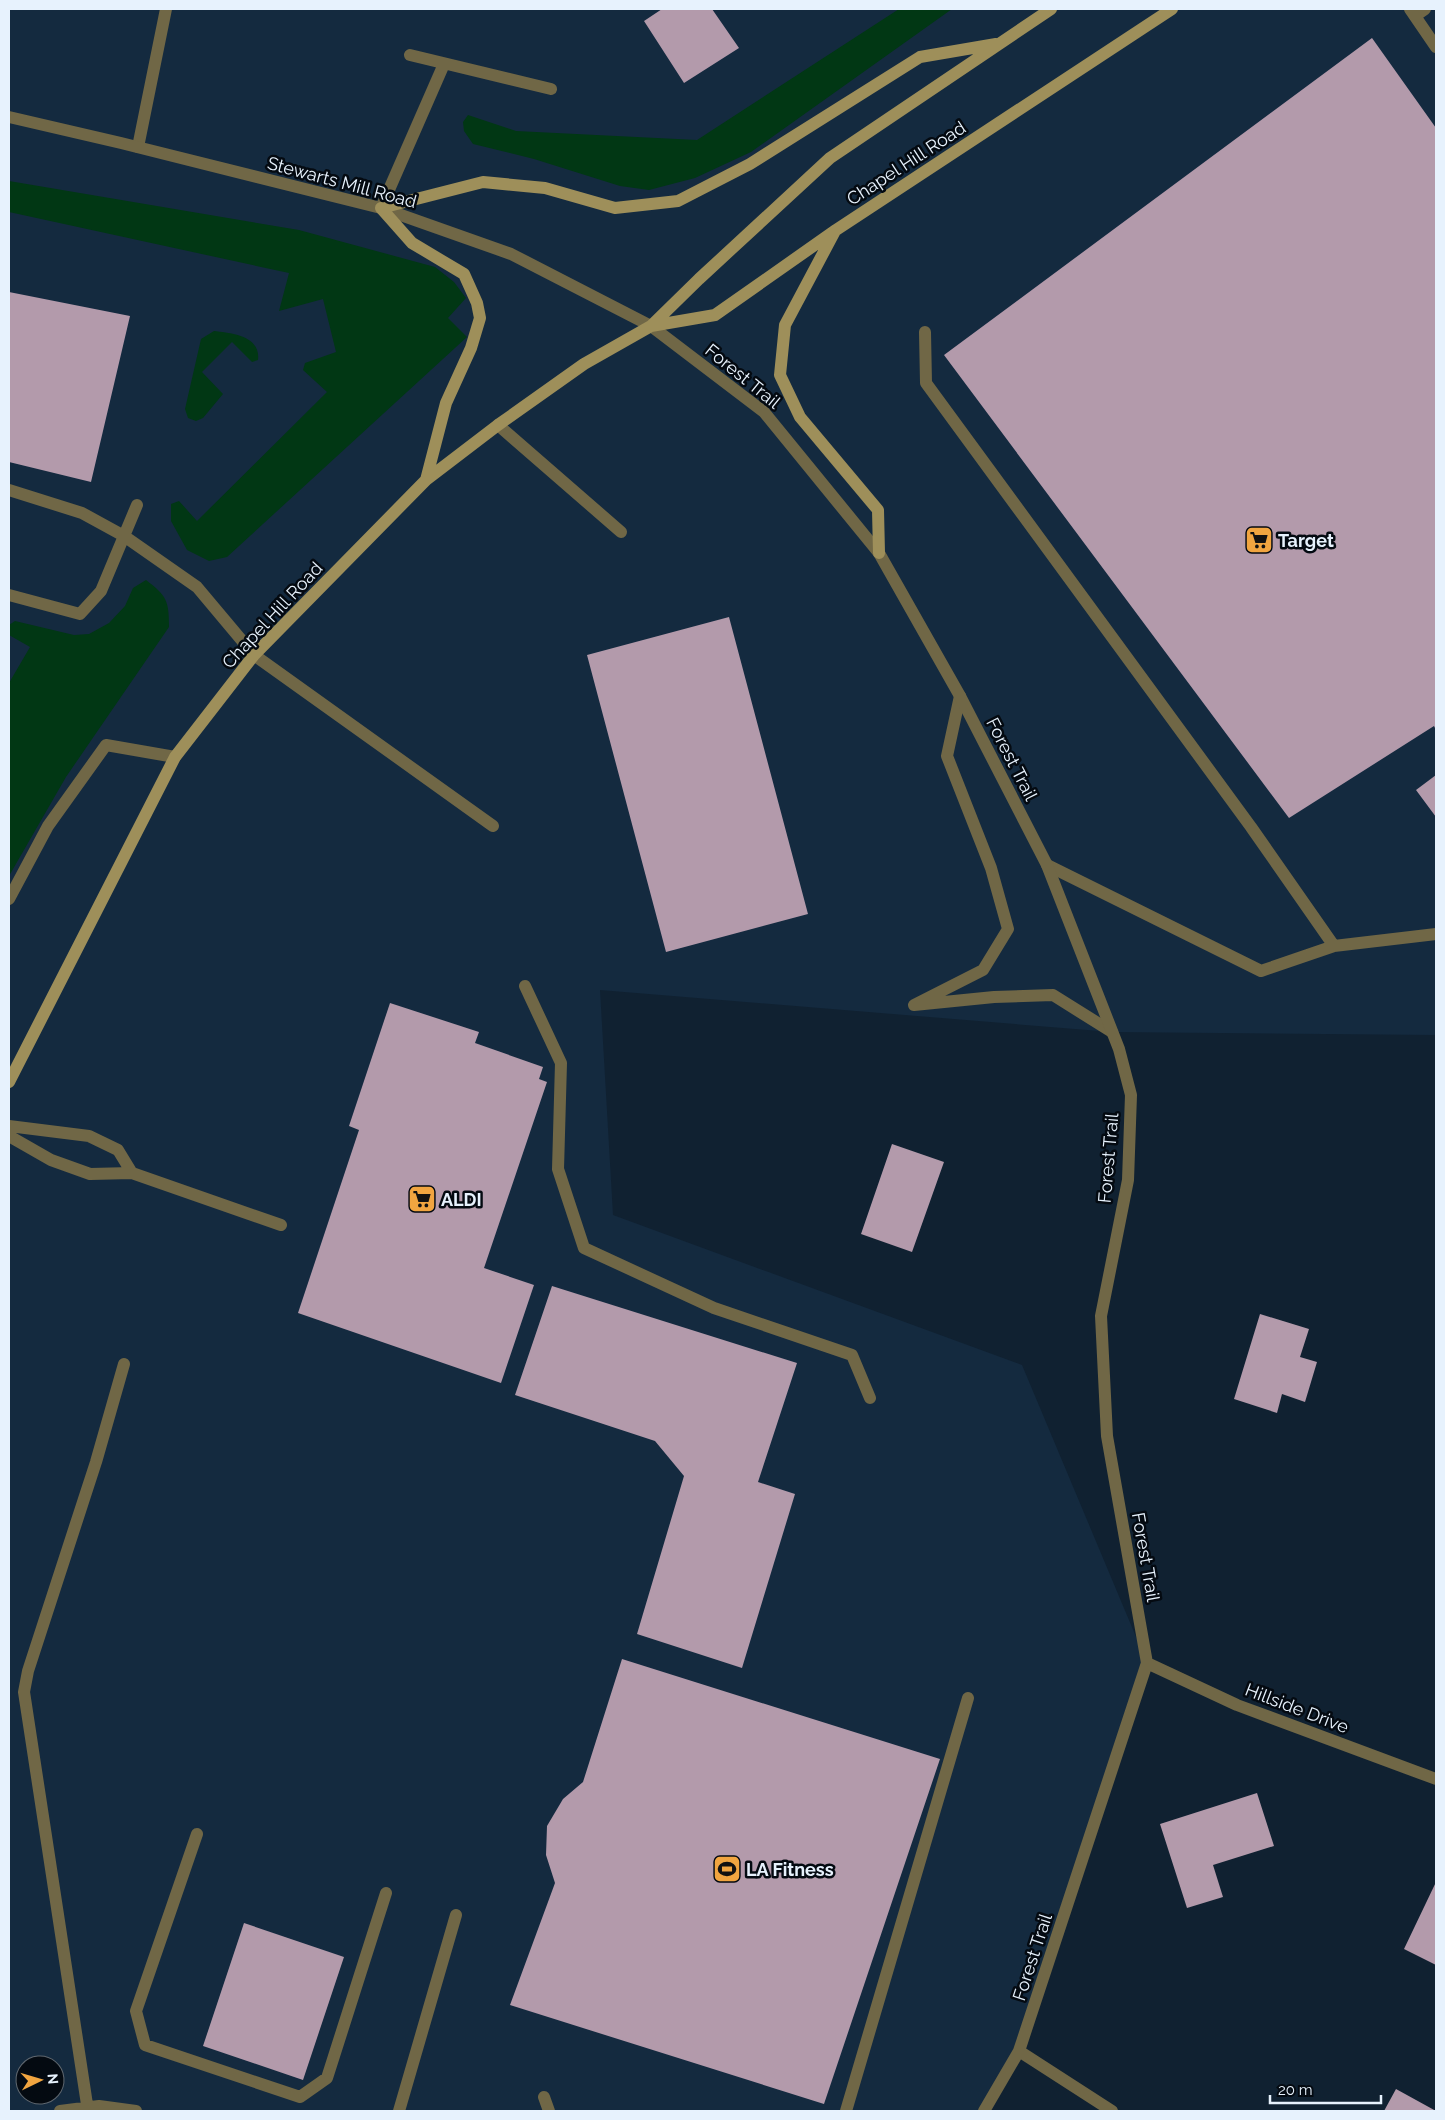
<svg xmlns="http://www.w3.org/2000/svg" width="1445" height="2120" font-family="Raleway,sans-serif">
<rect width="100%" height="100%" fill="#102131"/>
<!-- built -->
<path fill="#142a3f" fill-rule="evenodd" d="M9,9h1427v1026l-324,-3 -512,-42 13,225 409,150 125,298 -128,388 -35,60h-975zM25,2065h30v30h-30z"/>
<!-- green -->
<path fill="#013714" d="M899,9h53l-201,143 -56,26 -46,12 -29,-4 -86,-27 -61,-15 -9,-13 -1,-9 5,-7 48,16 181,9z
M9,181l290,49 136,37 19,15 12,16 -18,20 19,19 -240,220 -18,4 -22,-11 -16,-29v-17l8,-3 18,20 130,-129 -24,-22 2,-7 31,-11 -13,-53 -44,12 10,-38 -280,-61z
M214,331c18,2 47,5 44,29l-6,2 -20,-20 -30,30 21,22 -20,24 -7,3 -8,-3 -3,-9 16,-70z
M146,580c21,16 23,21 23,47l-103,150 -57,99v-193l21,-36 -21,-12v-10l6,-4 59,14 15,-1 20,-11 16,-17 8,-18z"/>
<!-- building -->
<path fill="#b39aab" d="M662,9h50l27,39 -55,35 -40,-62z
M1372,38l64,90v602l-2,-4 -145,92 -345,-463z
M9,292l121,24 -39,166 -82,-20z
M729,617l79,297 -142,38 -79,-297z
M1436,775v42l-20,-27z
M390,1003l89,29 -4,11 68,24 -4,12 8,3 -63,186 50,17 -33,98 -203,-70 61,-183 -10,-4z
M892,1144l52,18 -32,90 -51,-18z
M552,1286l245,77 -39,119 37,12 -53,174 -105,-34 47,-158 -29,-35 -140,-46z
M1260,1314l49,15 -9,28 17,5 -12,40 -23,-8 -5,19 -43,-14z
M622,1659l318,100 -116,345 -314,-99 45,-122 -9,-28 1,-29 16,-27 20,-17z
M1257,1793l17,53 -61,19 10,32 -36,11 -27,-84z
M1436,1882v83l-32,-16z
M244,1923l100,34 -41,123 -100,-34z
M1396,2089l40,22h-52z"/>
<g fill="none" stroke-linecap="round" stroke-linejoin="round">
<!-- service -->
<path stroke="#706746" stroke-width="12" d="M1410,9l26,38
M1415,16l10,-7
M410,55l141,34
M138,147l28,-138
M381,208l63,-144
M925,332l1,51 325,444 83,119
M498,425l123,107
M9,490l73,23 42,23 73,51 57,68 239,171
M9,595l71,19 21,-23 36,-86
M960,696l-13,60 44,112 17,61 -25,41 -69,35 80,-8 59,-2 59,37
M1047,865l214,106 73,-25 102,-12
M9,899l39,-73 58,-81 69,12
M525,986l36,77 -3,106 26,79 130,60 138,47 18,43
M9,1126l80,10 29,14 14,23 -42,1 -39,-14 -42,-24
M132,1173l149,52
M197,1834l-61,177 9,34 155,52 27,-19 59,-185
M544,2097l5,14
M60,2111l39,-5 37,5
M88,2111l-64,-419 4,-21 68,-209 28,-98
M399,2111l57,-196
M846,2111l122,-413"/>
<!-- minor -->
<path stroke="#706746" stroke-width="12" d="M651,326l113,86 115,141 81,143 87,169 72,184 12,46 -3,85 -27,136 6,120 40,227 -128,388 -35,60
M1147,1663l90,42 199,74
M1019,2051l93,60"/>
<!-- tertiary -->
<path stroke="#706746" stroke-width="12" d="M9,117l112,26 260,65 130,46 140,72"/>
<!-- secondary -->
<path stroke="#9e8f5a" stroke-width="12" d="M835,231l-50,94 -5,50 20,42 78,93 1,43
M651,326l64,-11 121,-85 336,-221
M426,480l20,-77 25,-55 9,-30 -3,-15 -13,-29 -52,-31 -31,-35 102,-26 62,6 70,20 63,-7 72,-37 170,-107 76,-13
M9,1082l166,-325 79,-102 172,-175 72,-55 86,-61 67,-38 48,-47 131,-121 221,-149"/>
</g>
<!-- icons -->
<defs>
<g id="supermarket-square" transform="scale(1.4375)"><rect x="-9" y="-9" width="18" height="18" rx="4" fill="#f1a540" stroke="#040a11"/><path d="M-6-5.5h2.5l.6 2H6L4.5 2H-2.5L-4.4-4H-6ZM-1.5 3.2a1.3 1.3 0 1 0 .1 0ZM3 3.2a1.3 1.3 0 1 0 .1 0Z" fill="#111"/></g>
<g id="stadium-square" transform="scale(1.4375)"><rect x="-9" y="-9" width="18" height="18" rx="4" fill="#f1a540" stroke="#040a11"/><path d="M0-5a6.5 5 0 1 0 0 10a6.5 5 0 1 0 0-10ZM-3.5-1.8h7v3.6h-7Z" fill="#111"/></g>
</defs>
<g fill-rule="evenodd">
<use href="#supermarket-square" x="1259" y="540"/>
<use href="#supermarket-square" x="422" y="1199"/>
<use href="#stadium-square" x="727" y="1869"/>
</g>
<g text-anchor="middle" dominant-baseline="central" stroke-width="5" stroke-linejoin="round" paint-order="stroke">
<!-- street labels -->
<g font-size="18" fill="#e7f2fd" stroke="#040a11">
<text transform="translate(906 163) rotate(-33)">Chapel Hill Road</text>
<text transform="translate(342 182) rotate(15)">Stewarts Mill Road</text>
<text transform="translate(743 376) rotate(39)">Forest Trail</text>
<text transform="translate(272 615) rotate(-47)">Chapel Hill Road</text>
<text transform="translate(1012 759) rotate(63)">Forest Trail</text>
<text transform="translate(1108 1158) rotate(-85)">Forest Trail</text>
<text transform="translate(1146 1557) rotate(80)">Forest Trail</text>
<text transform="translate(1297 1708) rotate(21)">Hillside Drive</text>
<text transform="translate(1032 1957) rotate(-72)">Forest Trail</text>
</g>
<!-- poi labels -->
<g font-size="18" font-weight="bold" fill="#e7f2fd" stroke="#040a11" text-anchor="start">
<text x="1278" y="540">Target</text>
<text x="441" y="1199">ALDI</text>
<text x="746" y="1869">LA Fitness</text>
</g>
</g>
<!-- border -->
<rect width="1445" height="2120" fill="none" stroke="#e7f2fd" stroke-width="20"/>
<!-- north arrow -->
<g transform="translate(40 2080) rotate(85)"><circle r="24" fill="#040a11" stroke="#5f676f"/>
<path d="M0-4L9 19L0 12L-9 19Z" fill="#f1a540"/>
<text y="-8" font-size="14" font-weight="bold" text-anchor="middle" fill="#e7f2fd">N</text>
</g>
<!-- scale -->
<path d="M1270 2095v8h111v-8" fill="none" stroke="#e7f2fd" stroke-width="2.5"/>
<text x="1278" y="2095" font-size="15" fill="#e7f2fd" stroke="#040a11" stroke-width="4" paint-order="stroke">20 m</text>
</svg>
